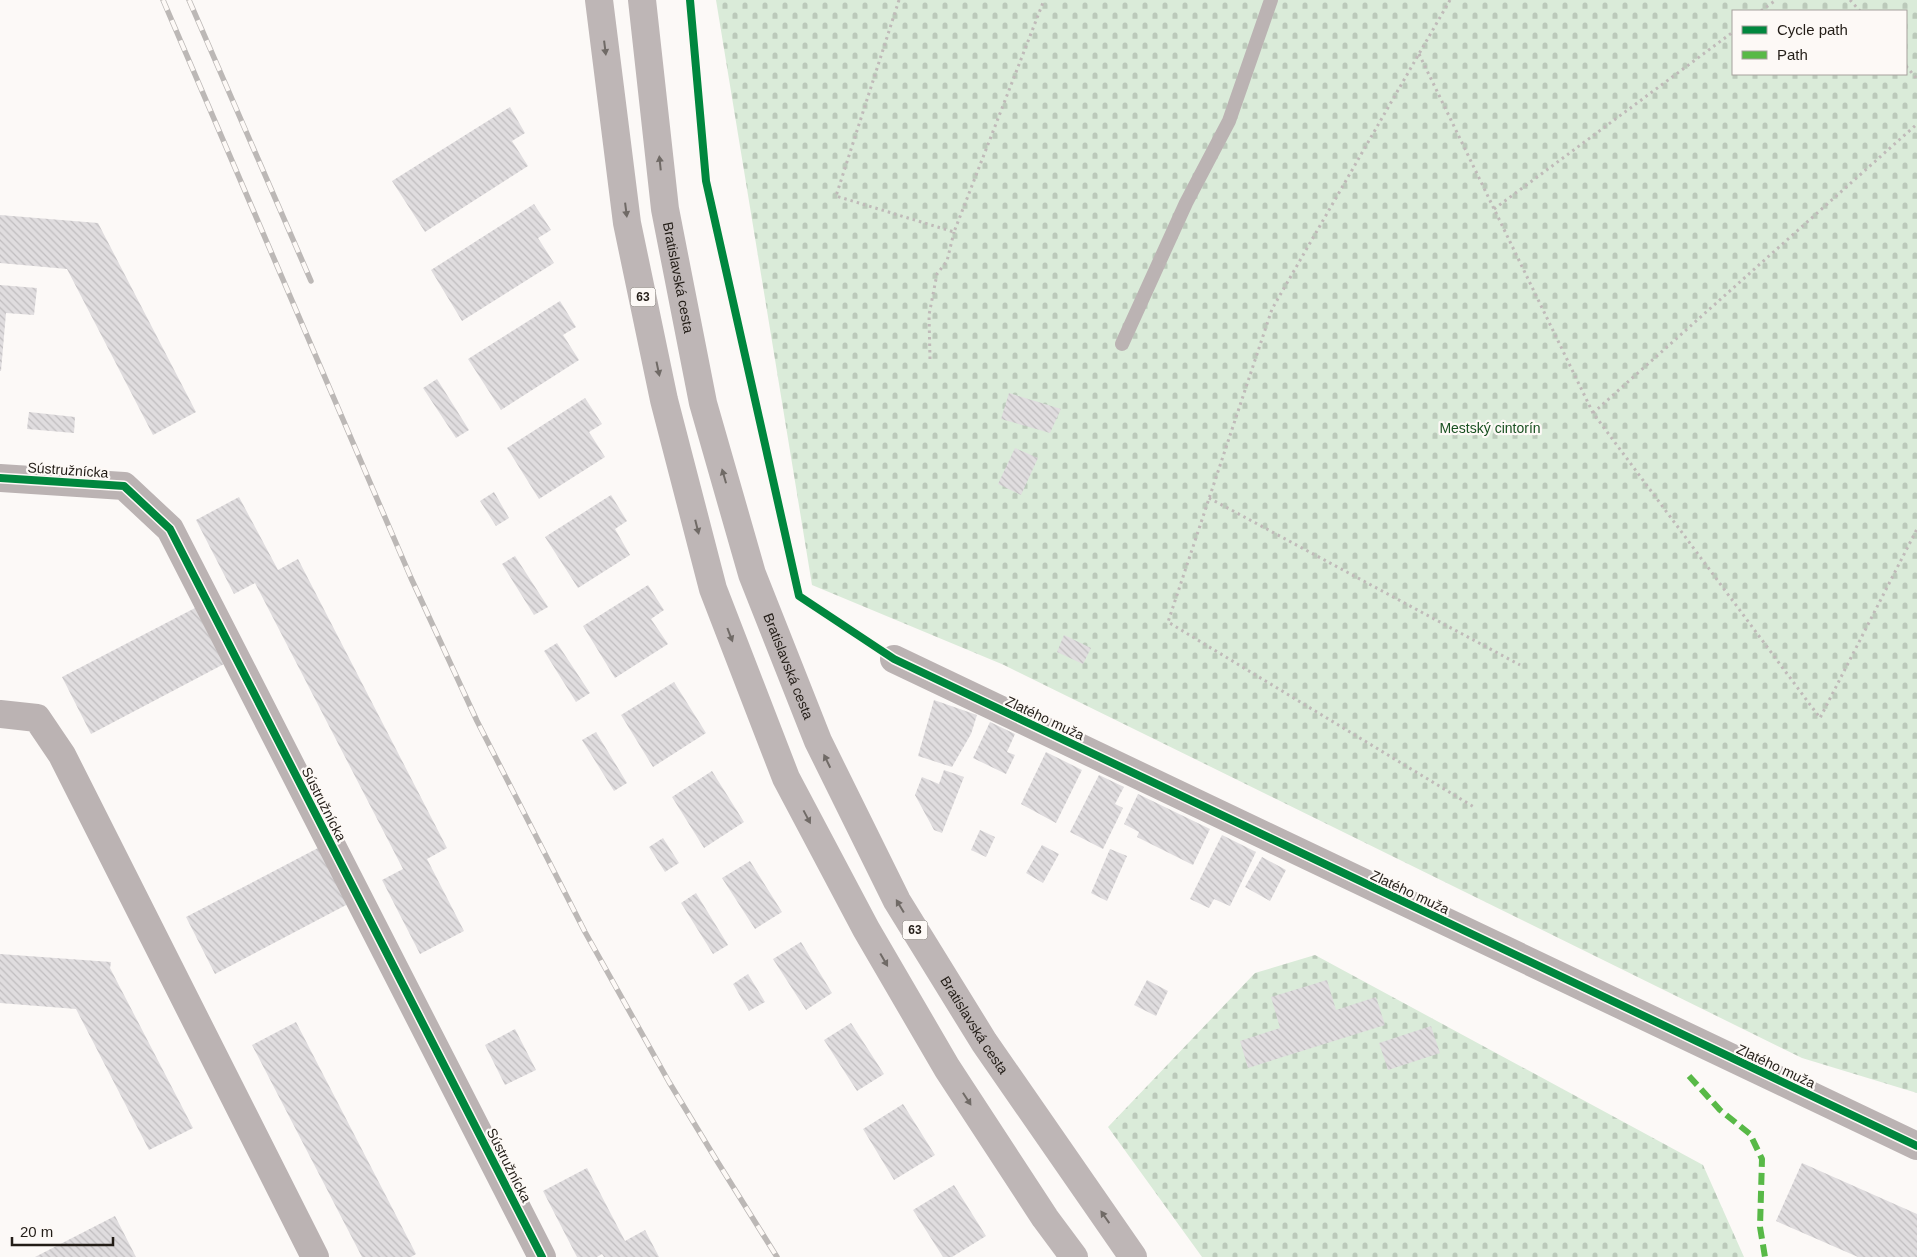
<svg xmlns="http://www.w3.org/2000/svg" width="1917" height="1257" font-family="Arial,sans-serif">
<defs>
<pattern id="cemetery-stones" width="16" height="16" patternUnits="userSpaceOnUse" patternTransform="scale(1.25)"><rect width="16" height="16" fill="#daebd9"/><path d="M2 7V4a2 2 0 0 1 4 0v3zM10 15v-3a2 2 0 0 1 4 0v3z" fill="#bbc9ba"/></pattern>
<pattern id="building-back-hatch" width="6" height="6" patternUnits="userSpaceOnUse" patternTransform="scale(1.25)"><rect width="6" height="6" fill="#e0dddf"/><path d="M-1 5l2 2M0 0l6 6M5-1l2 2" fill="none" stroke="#c0bdbf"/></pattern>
</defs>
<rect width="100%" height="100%" fill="#fcf9f7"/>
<!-- cemetery -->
<path fill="url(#cemetery-stones)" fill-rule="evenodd" d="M716,0h1201v1093l-115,-35 -798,-393 -192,-80zM1733,11h173v63h-173z
M1315,955l388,210 41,92h-542l-94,-130 147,-154z"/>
<!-- building -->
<path fill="url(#building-back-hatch)" d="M510,107l15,26 -13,8 16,25 -103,66 -33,-51z
M534,204l17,26 -13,8 16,25 -92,58 -31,-51z
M0,215l98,8 98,189 -43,23 -86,-166 -67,-6z
M0,285l37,3 -3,27 -28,-2 -5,58h-1z
M560,301l16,26 -13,8 16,25 -78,50 -33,-51z
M437,379l32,51 -13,8 -33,-50z
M1009,393l52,16 -11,24 -49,-14z
M585,398l17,26 -13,8 16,25 -66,42 -32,-51z
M29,412l46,5 -1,16 -47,-4z
M1015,448l23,10 -17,37 -23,-11z
M494,492l15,26 -13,8 -16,-25z
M611,495l16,26 -12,8 15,26 -52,33 -33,-51z
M239,497l39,73 20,-11 149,289 -20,11 37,72 -44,23 -38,-74 21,-11 -148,-286 -21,11 -38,-74z
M515,556l33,51 -14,8 -32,-51z
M648,585l16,25 -13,9 17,25 -53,34 -32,-52z
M195,608l29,56 -133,70 -29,-57z
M1064,635l27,13 -8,16 -26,-12z
M557,643l33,50 -14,9 -32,-51z
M674,682l32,51 -53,34 -32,-52z
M934,700l43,15 -6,19 -19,33 -34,-11z
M990,722l25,12 -8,18 8,3 -9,19 -33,-16z
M596,732l31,51 -13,8 -32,-51z
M1046,752l36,18 -26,53 -35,-19z
M944,770l20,7 -22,56 -8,-3 -19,-35 7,-18 17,7z
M712,771l32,51 -40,26 -32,-51z
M1099,775l25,12 -9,17 8,4 -20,41 -33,-17z
M1138,794l72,35 -17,36 -56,-28 2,-5 -15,-8z
M980,830l15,7 -9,20 -15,-7z
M1222,835l34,17 -26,54 -16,-7 -5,9 -19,-9z
M663,838l16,25 -14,9 -16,-25z
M1042,845l17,9 -16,29 -17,-10z
M318,848l30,56 -133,70 -29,-57z
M1110,849l17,7 -20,45 -16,-8z
M1262,857l24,13 -16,31 -25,-14z
M750,861l32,51 -27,17 -33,-51z
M696,893l32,52 -15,9 -32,-51z
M801,942l31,51 -26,17 -33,-51z
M0,954l111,8 -1,6 83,160 -44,22 -73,-141 -76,-6z
M748,974l17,28 -16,9 -16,-27z
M1147,980l21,11 -12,25 -22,-11z
M1327,980l9,30 40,-13 9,28 -137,43 -8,-27 40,-13 -9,-31z
M296,1022l120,232 -5,3h-49l-110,-212z
M851,1023l33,51 -27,17 -33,-51z
M1431,1026l9,27 -52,17 -9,-27z
M515,1029l21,41 -31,15 -20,-40z
M903,1104l32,51 -41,25 -31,-51z
M1802,1163l115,51v43h-59l-82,-36z
M587,1168l38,73 20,-11 14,27h-55l-2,-3 -5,3h-20l-34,-66z
M954,1185l32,51 -34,21h-9l-30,-47z
M115,1216l21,41h-101z"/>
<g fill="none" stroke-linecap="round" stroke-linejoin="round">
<!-- path -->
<path stroke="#c0bab9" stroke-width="3" stroke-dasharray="2.5 4" stroke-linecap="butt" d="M899,0l-63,196 118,36 90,-232
M1450,0l-178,309 -104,313 306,185
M1850,0l10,11
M1761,11l15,-11
M1419,54l174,359 227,305 97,-189
M1906,66l11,13
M1494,209l239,-177
M930,359l-1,-44 8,-41 10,-13 7,-29
M1593,413l324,-289
M1209,498l311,167"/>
<!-- lane -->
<path stroke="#bbb3b3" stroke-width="14" d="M1122,344l64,-141 43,-82 42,-121"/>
<!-- street -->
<path stroke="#bbb3b3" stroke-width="28" d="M0,478l124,8 46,43 372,728
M894,659l1023,487
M0,714l37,4 25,37 253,502"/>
<!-- primary -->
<g stroke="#beb6b6" stroke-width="28">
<path d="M599,0l28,223 37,177 49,189 73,189 80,151 81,139 98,150 29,39"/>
<path id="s1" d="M642,0l23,209 38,194 49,171 66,167 79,160 87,141 149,215"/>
</g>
<!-- rail casing -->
<g stroke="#bcb8b6" stroke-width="5.5">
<path id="rail" d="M163,0l248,578 66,143 108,211 84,150 48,79 60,96
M189,0l122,281"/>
</g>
<!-- rail -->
<use href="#rail" stroke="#fdf9f6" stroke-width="4" stroke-dasharray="11" stroke-linecap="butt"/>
<!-- quiet -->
<path stroke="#58b947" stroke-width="6" stroke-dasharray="12 6" stroke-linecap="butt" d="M1689,1076l31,34 30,24 12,25 -2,68 5,30"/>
<!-- cycleway casing -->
<g stroke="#fdf9f6" stroke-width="11">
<path id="cycleway" d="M690,0l16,181 93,415 95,63 1023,487
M0,478l124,8 46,43 372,728"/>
</g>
<!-- cycleway -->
<use href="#cycleway" stroke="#00873e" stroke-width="8"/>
</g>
<!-- one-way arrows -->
<defs><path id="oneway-solid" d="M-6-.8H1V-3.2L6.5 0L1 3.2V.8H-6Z" transform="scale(1.25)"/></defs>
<g fill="#706a66">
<use href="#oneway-solid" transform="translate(605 48) rotate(83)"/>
<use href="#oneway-solid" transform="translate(660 163) rotate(-96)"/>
<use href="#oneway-solid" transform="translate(626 210) rotate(83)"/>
<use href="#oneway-solid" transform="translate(658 369) rotate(78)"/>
<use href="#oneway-solid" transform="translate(724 476) rotate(-106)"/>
<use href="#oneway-solid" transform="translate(697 527) rotate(76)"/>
<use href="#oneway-solid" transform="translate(730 635) rotate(69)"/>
<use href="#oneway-solid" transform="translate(827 761) rotate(-116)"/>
<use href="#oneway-solid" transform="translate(807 817) rotate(62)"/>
<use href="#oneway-solid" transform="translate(900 906) rotate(-121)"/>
<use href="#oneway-solid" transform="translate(884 960) rotate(60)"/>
<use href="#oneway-solid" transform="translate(967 1099) rotate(57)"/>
<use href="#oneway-solid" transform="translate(1105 1217) rotate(-125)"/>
</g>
<g text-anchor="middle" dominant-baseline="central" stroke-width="4.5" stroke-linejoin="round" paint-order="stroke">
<!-- shield labels -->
<g fill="#fdf9f6" stroke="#645f5a" stroke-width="1">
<rect x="630.5" y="287.5" width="25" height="19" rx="4"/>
<rect x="902.5" y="920.5" width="25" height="19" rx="4"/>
</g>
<g font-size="12" font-weight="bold" fill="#231d17">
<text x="643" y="297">63</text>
<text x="915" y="930">63</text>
</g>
<!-- street labels -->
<g font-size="14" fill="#231d17" stroke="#fdf9f6">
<text stroke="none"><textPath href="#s1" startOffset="280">Bratislavská cesta</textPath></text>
<text transform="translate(68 470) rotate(4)">Sústružnícka</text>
<text stroke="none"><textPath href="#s1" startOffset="685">Bratislavská cesta</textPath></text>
<text transform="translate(1045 718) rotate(25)">Zlatého muža</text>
<text transform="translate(324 804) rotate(63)">Sústružnícka</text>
<text transform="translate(1410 892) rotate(25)">Zlatého muža</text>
<text stroke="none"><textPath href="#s1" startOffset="1090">Bratislavská cesta</textPath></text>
<text transform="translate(1776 1066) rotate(25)">Zlatého muža</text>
<text transform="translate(509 1165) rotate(63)">Sústružnícka</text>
</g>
<!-- park labels -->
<g font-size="14" fill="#195021" stroke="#fdf9f6">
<text x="1490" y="428">Mestský cintorín</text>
</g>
</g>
<!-- legend -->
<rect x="1732" y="10" width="175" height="65" fill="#fdf9f6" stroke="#a6a19d"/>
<rect x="1742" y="26" width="25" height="8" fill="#00873e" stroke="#a6a19d"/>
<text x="1777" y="35" font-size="15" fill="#231d17">Cycle path</text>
<rect x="1742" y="51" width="25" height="8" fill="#58b947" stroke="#a6a19d"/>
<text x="1777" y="60" font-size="15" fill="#231d17">Path</text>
<!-- scale -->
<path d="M12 1237v8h101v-8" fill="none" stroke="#231d17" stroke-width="2.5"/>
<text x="20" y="1237" font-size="15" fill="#231d17" stroke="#fdf9f6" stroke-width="4" paint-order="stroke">20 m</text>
</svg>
